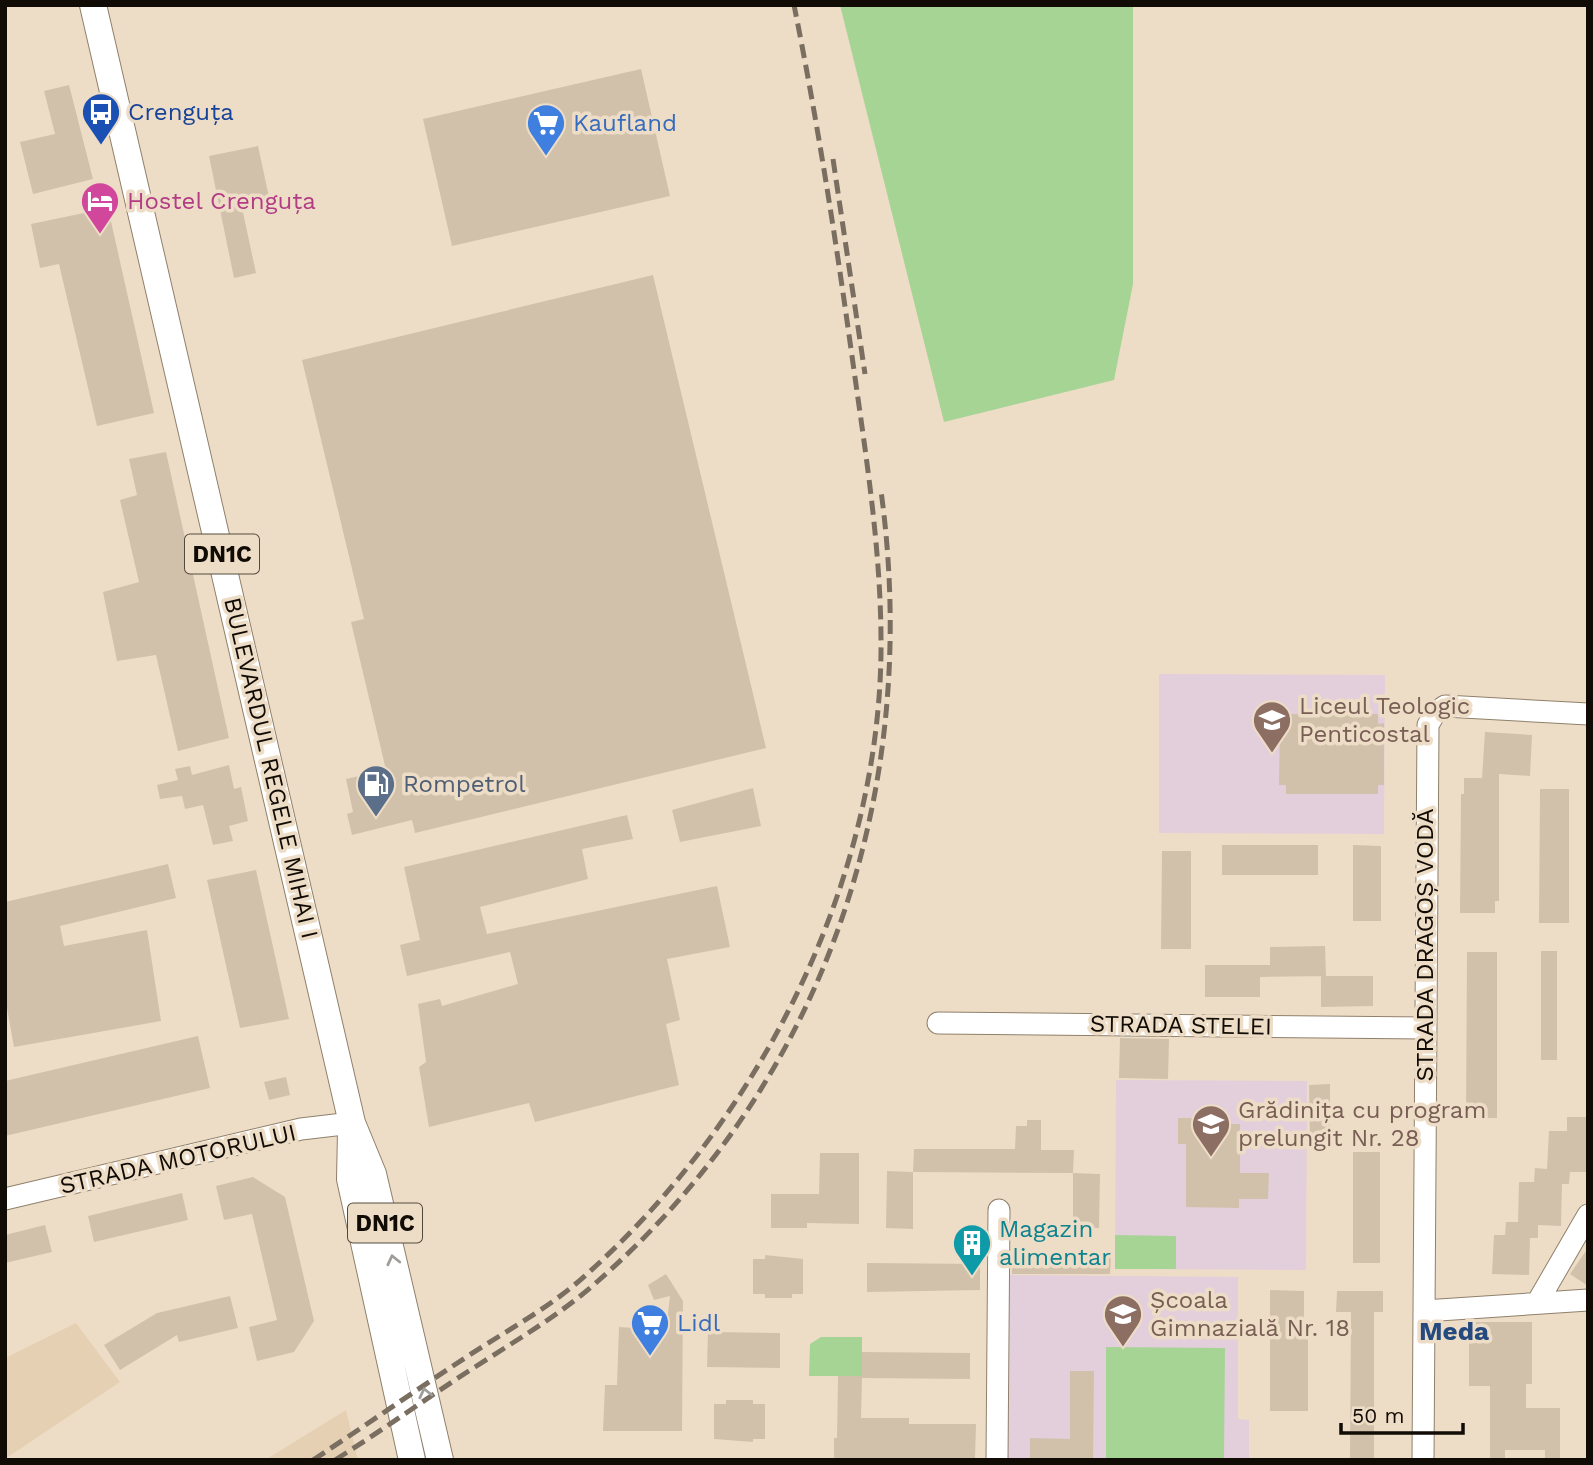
<svg xmlns="http://www.w3.org/2000/svg" width="1593" height="1465" font-family="'Work Sans',sans-serif">
<rect width="100%" height="100%" fill="#eeddc6"/>
<!-- built -->
<path fill="#e6d0b3" d="M76,1323l44,59 -115,77v-101z
M346,1410l12,50h-93z"/>
<!-- education -->
<path fill="#e3cedc" d="M1159,674l226,1 -1,159 -225,-1z
M1116,1080l191,1 -1,189 -191,-1z
M1008,1275l230,2v142l11,1v40h-242z"/>
<!-- green -->
<path fill="#a6d495" d="M840,5h293v279l-19,96 -170,42z
M1115,1235l61,1v33h-61z
M821,1337h41v39h-53l1,-32z
M1106,1347l119,1 -1,110h-118z"/>
<!-- building -->
<path fill="#d1c1ab" d="M641,69l29,127 -218,50 -29,-127z
M69,85l24,94 -60,15 -13,-52 35,-8 -11,-43z
M258,146l11,51 -28,6 15,70 -22,5 -25,-122z
M108,208l46,205 -57,13 -38,-162 -19,4 -9,-44z
M653,275l113,473 -351,85 -3,-13 -60,15 -5,-21 6,-2 -7,-33 40,-9 -35,-148 13,-3 -62,-259z
M166,452l63,286 -51,13 -22,-96 -39,6 -14,-69 36,-10 -19,-82 17,-5 -8,-36z
M1286,714h92v10l6,-1v62h-6v9h-92v-9h-7l1,-62h6z
M1485,732l47,3 -2,41 -31,-2v127h-4v12h-35l1,-119h3v-16h18z
M229,765l5,24 7,-2 7,34 -19,5 4,15 -20,4 -10,-40 -18,4 -3,-13 -22,3 -3,-14 21,-5 -3,-11 15,-3 2,9z
M753,788l8,38 -81,16 -8,-32z
M1540,789h29v134h-30z
M627,815l6,24 -51,10 6,30 -108,28 7,27 230,-48 13,61 -63,12 13,61 -14,4 13,61 -144,37 -6,-19 -100,24 -10,-60 7,-5 -8,-58 22,-5 2,7 76,-22 -8,-32 -103,24 -7,-31 20,-5 -16,-73z
M1222,845h96v30h-96z
M1353,845l28,1v75h-28z
M1162,851h29v98h-30z
M168,864l8,34 -116,28 4,20 83,-16 14,91 -147,26 -9,-50v-95z
M256,870l33,149 -49,9 -33,-148z
M1325,946l1,30 -66,1v20h-55v-32h65v-18z
M1541,951h16v109h-16z
M1467,952h30v166h-31z
M1321,976h52v30l-52,1z
M198,1036l12,52 -205,48v-55z
M1120,1038l49,1 -1,40 -49,-1z
M286,1077l4,18 -21,5 -5,-18z
M1330,1084v57l-20,1 -1,-57z
M1567,1117h21v55h-18l-1,12h-7l-1,42 -23,-1v13h-8l-1,37 -37,-1 2,-39h11l1,-13h12l1,-40h15l1,-14 12,1 2,-38h18z
M1178,1118h36v6h26v49h29l-1,26h-29v9l-53,-1v-63h-8z
M1027,1120h14v30h33l-1,23 -160,-1 1,-23h101l1,-23h11z
M1353,1152h27v111h-27z
M820,1153h39v71l-52,-1v5h-36v-34h48z
M887,1171l26,1v57l-27,-1z
M1073,1173l27,1 -1,54h-26z
M253,1177l32,20 29,124 -20,31 -37,9 -8,-34 28,-7 -25,-106 -28,6 -8,-34z
M182,1193l6,27 -94,22 -6,-26z
M45,1225l7,27 -47,11v-28z
M1588,1248v38l-18,-12z
M1012,1254l99,1 -1,19h-98z
M765,1255l38,4v35h-11v4h-27v-4h-12v-35h12z
M867,1263l113,1v26l-113,2z
M666,1274l17,27 -1,130h-79l2,-46h12l2,-58 47,3 4,-34 -16,4 -6,-15z
M1270,1290l34,1v34h4v86h-38z
M1337,1291h46v21h-9v148h-24l1,-148h-15z
M230,1296l8,32 -59,14 -2,-7 -57,35 -16,-25 53,-32z
M1469,1322h63v62h-6v24h34v52h-15v-10h-40v10h-15v-74h-21z
M708,1332l72,1v35l-73,-1z
M862,1352l108,1v26l-108,-1 -1,40h48v6h67l-1,36h-141v-22h3l1,-62h24z
M1070,1371h24l-1,89h-63v-22l40,1z
M726,1400h27v4h12v35h-12v3l-39,-3v-35h12z"/>
<g fill="none" stroke-linecap="round" stroke-linejoin="round">
<!-- minor casing -->
<g stroke="#8f806b" stroke-width="23">
<path id="minor" d="M938,1023l487,5
M5,1199l296,-70 51,-6
M1537,1303l51,-88
M1424,1311l164,-11
M997,1460l2,-250
M1423,1460l5,-735 7,-12 10,-7 143,8"/>
</g>
<!-- major casing -->
<g stroke="#8f806b" stroke-width="28">
<path id="major" d="M93,5l259,1118 21,51 67,286
M351,1132l-1,47 62,281"/>
</g>
<!-- minor -->
<use href="#minor" stroke="#fff" stroke-width="21"/>
<!-- major -->
<use href="#major" stroke="#fff" stroke-width="26"/>
<!-- rail -->
<path stroke="#796e60" stroke-width="5" stroke-dasharray="14 7" stroke-linecap="butt" d="M833,159l32,215
M313,1460c52,-34 103,-70 155,-104 41,-27 83,-49 119,-82 171,-153 291,-388 294,-621 1,-102 -16,-203 -30,-304 -16,-115 -34,-230 -57,-344
M335,1460c48,-30 93,-63 140,-93 43,-28 85,-52 123,-86 228,-200 324,-492 283,-790"/>
</g>
<!-- one-way arrows -->
<defs><path id="oneway-chevron" d="M-2-3.5L2.5 0L-2 3.5" fill="none" stroke-width="1.6" stroke-linecap="round" stroke-linejoin="round" transform="scale(1.75)"/></defs>
<g stroke="#9f9d9b">
<use href="#oneway-chevron" transform="translate(393 1260) rotate(-103)"/>
<use href="#oneway-chevron" transform="translate(425 1393) rotate(-103)"/>
</g>
<!-- icons -->
<defs>
<g id="bus-pin" transform="scale(2.0125)"><path d="M0 17L-7.5 6A9.5 9.5 0 1 1 7.5 6Z" fill="#1a4fb4" stroke="#eeddc6"/><path d="M-5-6H5V4H4V6H2V4H-2V6H-4V4H-5ZM-3.5-4V0h7V-4ZM-3.5 1.2v1.5H-2V1.2ZM2 1.2v1.5H3.5V1.2Z" fill="#fff"/></g>
<g id="supermarket-pin" transform="scale(2.0125)"><path d="M0 17L-7.5 6A9.5 9.5 0 1 1 7.5 6Z" fill="#3f7fe0" stroke="#eeddc6"/><path d="M-6-5.5h2.5l.6 2H6L4.5 2H-2.5L-4.4-4H-6ZM-1.5 3.2a1.3 1.3 0 1 0 .1 0ZM3 3.2a1.3 1.3 0 1 0 .1 0Z" fill="#fff"/></g>
<g id="hotel-pin" transform="scale(2.0125)"><path d="M0 17L-7.5 6A9.5 9.5 0 1 1 7.5 6Z" fill="#d1479c" stroke="#eeddc6"/><path d="M-6-4.5h1.5V1H6V5H4.5V3h-9V5H-6ZM-4 0a1.8 1.8 0 1 1 3.6 0ZM.5 0V-2.5h3Q6-2.5 6 0Z" fill="#fff"/></g>
<g id="school-pin" transform="scale(2.0125)"><path d="M0 17L-7.5 6A9.5 9.5 0 1 1 7.5 6Z" fill="#8d6e63" stroke="#eeddc6"/><path d="M0-5L7-2L0 1L-7-2ZM-4 1L0 2.5L4 1V4Q0 6-4 4Z" fill="#fff"/></g>
<g id="fuel-pin" transform="scale(2.0125)"><path d="M0 17L-7.5 6A9.5 9.5 0 1 1 7.5 6Z" fill="#5c6f8a" stroke="#eeddc6"/><path d="M-5.5-6h7V0h2V4h1.3V-2.5L3-4.5l.8-.8L6-3V5H2.5V1h-1V6h-7ZM-4.2-4.7v3.2H.2V-4.7Z" fill="#fff"/></g>
<g id="building-pin" transform="scale(2.0125)"><path d="M0 17L-7.5 6A9.5 9.5 0 1 1 7.5 6Z" fill="#0f9aa8" stroke="#eeddc6"/><path d="M-4-6H4V6H1V3H-1V6H-4ZM-2.5-4.3h1.7v1.8h-1.7ZM.8-4.3h1.7v1.8H.8ZM-2.5-1h1.7V.8h-1.7ZM.8-1h1.7V.8H.8Z" fill="#fff"/></g>
</defs>
<g fill-rule="evenodd">
<use href="#bus-pin" x="101" y="112"/>
<use href="#supermarket-pin" x="546" y="123"/>
<use href="#hotel-pin" x="100" y="201"/>
<use href="#school-pin" x="1272" y="720"/>
<use href="#fuel-pin" x="376" y="784"/>
<use href="#school-pin" x="1211" y="1124"/>
<use href="#building-pin" x="972" y="1243"/>
<use href="#school-pin" x="1123" y="1314"/>
<use href="#supermarket-pin" x="650" y="1323"/>
</g>
<g text-anchor="middle" dominant-baseline="central" stroke-width="7" stroke-linejoin="round" paint-order="stroke">
<!-- shield labels -->
<g fill="#eeddc6" stroke="#534a3e" stroke-width="2">
<rect x="185" y="534.5" width="74" height="39" rx="5"/>
<rect x="348" y="1203.5" width="74" height="39" rx="5"/>
</g>
<g font-size="23" font-weight="bold" fill="#100b04">
<text x="222" y="554">DN1C</text>
<text x="385" y="1223">DN1C</text>
</g>
<!-- transit labels -->
<g font-size="24" fill="#164399" stroke="#eeddc6" text-anchor="start">
<text x="128" y="112">Crenguța</text>
</g>
<!-- shop labels -->
<g font-size="24" fill="#366cbe" stroke="#eeddc6" text-anchor="start">
<text x="573" y="123">Kaufland</text>
<text x="677" y="1323">Lidl</text>
</g>
<!-- hotel labels -->
<g font-size="24" fill="#b23c85" stroke="#eeddc6" text-anchor="start">
<text x="127" y="201">Hostel Crenguța</text>
</g>
<!-- education labels -->
<g font-size="24" fill="#785e54" stroke="#eeddc6" text-anchor="start">
<text x="1299" y="706">Liceul Teologic<tspan x="1299" dy="28">Penticostal</tspan></text>
<text x="1238" y="1110">Grădinița cu program<tspan x="1238" dy="28">prelungit Nr. 28</tspan></text>
<text x="1150" y="1300">Școala<tspan x="1150" dy="28">Gimnazială Nr. 18</tspan></text>
</g>
<!-- street labels -->
<g font-size="24" fill="#100b04" stroke="#eeddc6">
<text transform="translate(271 768) rotate(77)">BULEVARDUL REGELE MIHAI I</text>
<text transform="translate(1425 945) rotate(-90)">STRADA DRAGOȘ VODĂ</text>
<text transform="translate(1181 1025) rotate(1)">STRADA STELEI</text>
<text transform="translate(178 1159) rotate(-13)">STRADA MOTORULUI</text>
</g>
<!-- service labels -->
<g font-size="24" fill="#4e5e75" stroke="#eeddc6" text-anchor="start">
<text x="403" y="784">Rompetrol</text>
</g>
<!-- culture labels -->
<g font-size="24" fill="#0d838f" stroke="#eeddc6" text-anchor="start">
<text x="999" y="1229">Magazin<tspan x="999" dy="28">alimentar</tspan></text>
</g>
<!-- neighbourhood labels -->
<g font-size="26" font-weight="bold" fill="#244a7f" stroke="#eeddc6">
<text x="1454" y="1331">Meda</text>
</g>
</g>
<!-- border -->
<rect width="1593" height="1465" fill="none" stroke="#100b04" stroke-width="14"/>
<!-- scale -->
<path d="M1341 1423v10h122v-10" fill="none" stroke="#100b04" stroke-width="3.5"/>
<text x="1352" y="1423" font-size="21" fill="#100b04" stroke="#eeddc6" stroke-width="5" paint-order="stroke">50 m</text>
</svg>
